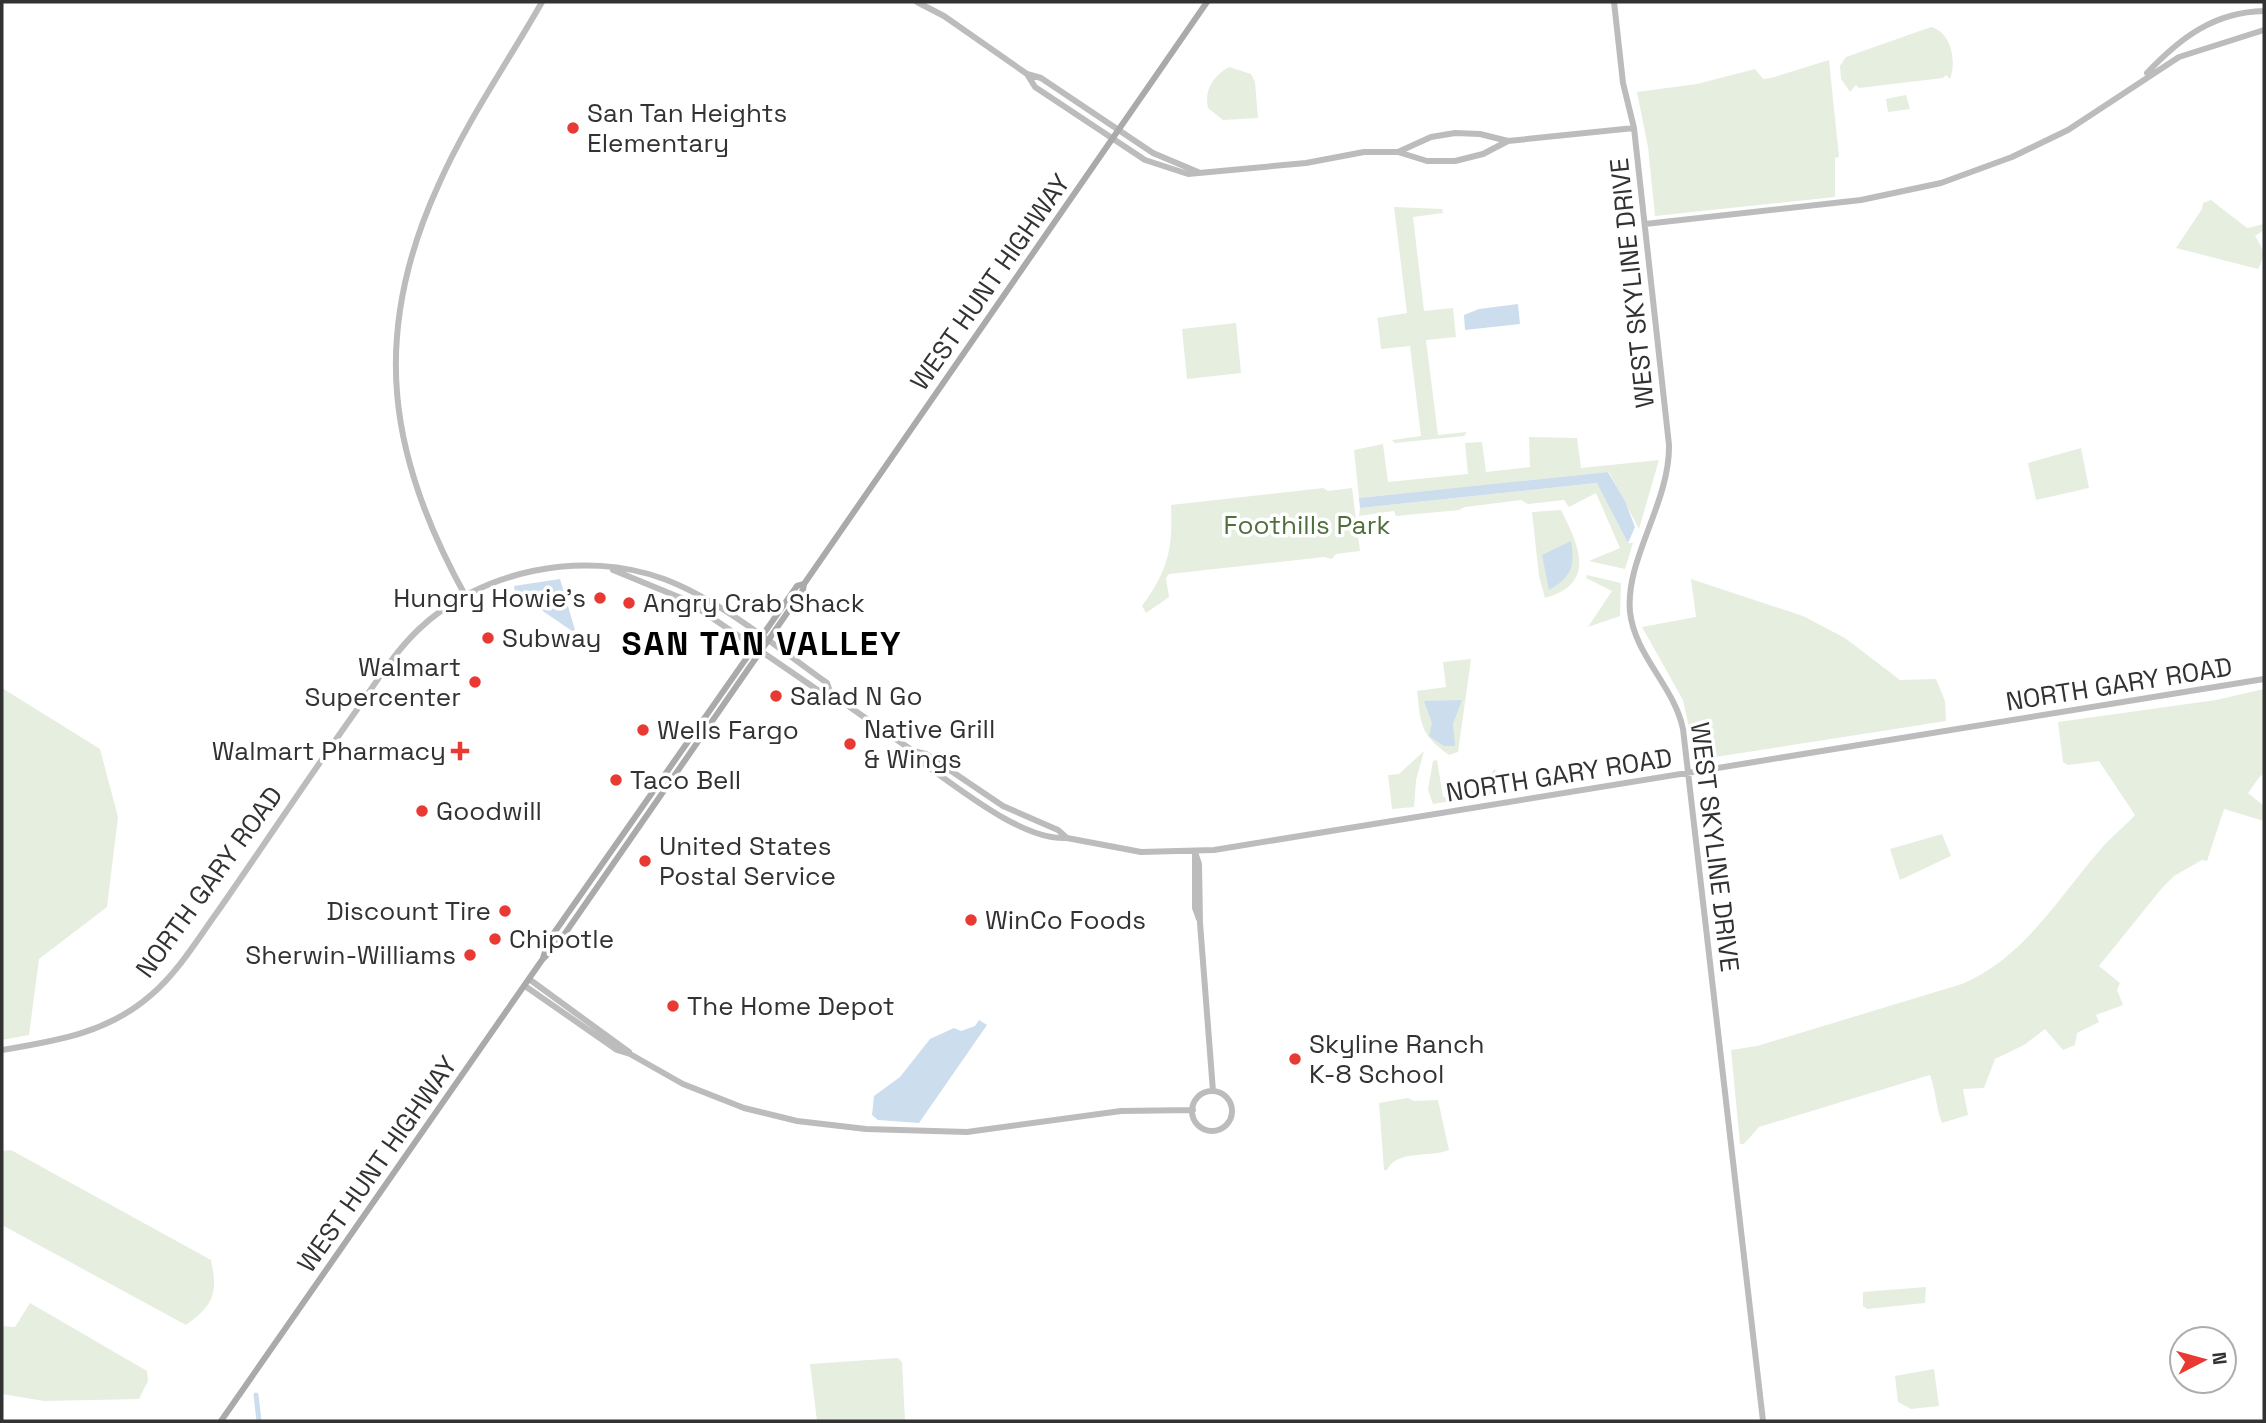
<svg xmlns="http://www.w3.org/2000/svg" width="2266" height="1423" font-family="'Space Grotesk',sans-serif">
<rect width="100%" height="100%" fill="#fff"/>
<!-- green -->
<path fill="#e6eee0" d="M1931,27c20,5 26,34 19,52l-4,-4 -3,3 -84,10 -3,-3 -6,7 -9,-13 -1,-13 6,-9z
M1829,60l10,97 -4,1v39l-180,19 -7,-69 -11,-55 60,-8 58,-15 8,10 8,-1z
M1229,67l22,7 4,8 3,36 -35,2 -15,-12c-4,-18 5,-32 21,-41z
M1906,95l4,14 -22,3 -2,-13z
M2211,200l36,28 17,-4v6l-9,6c9,14 11,18 3,33l-82,-21 26,-39 1,-6z
M1394,207l48,2 1,4 -30,4 11,94 29,-3 3,29 -30,3 12,95 29,-3 -3,4 -69,7 -3,-3 29,-4 -11,-90 -29,3 -3,-27 -1,-4 30,-5z
M1236,323l5,50 -54,6 -5,-50z
M1529,437l48,1 4,30 78,-8 -20,69 -30,-57 -250,26 -5,-48 29,-6 5,38 80,-8 -3,-31 17,-1 4,30 44,-5z
M2081,448l8,40 -53,12 -8,-37z
M1598,483l30,60h5l-8,26 -36,-8 31,-13 -24,-55 -27,14 -5,-7 -36,4 -7,-4 -56,7 -6,3 -63,6 -2,-5 -35,5 1,-8z
M1323,488l5,3 24,-3 8,63 -24,3 -4,5 -8,-2 -155,17 -3,4 3,19 -23,16 -4,-7c26,-36 31,-56 29,-101z
M1561,510c17,34 37,73 -16,88l-6,-22 -7,-64z
M1587,575l34,8 -1,33 -32,11 24,-36 -26,-13z
M1691,579l112,37 42,22 55,42 36,-1 9,22 1,20 -250,39 -13,-60 -41,-73 54,-10z
M1471,659l-13,93 -9,3c-29,-21 -28,-30 -32,-64l29,-4 -3,-25z
M2,688l98,61 18,68 -11,90 -68,52 -10,76 -27,5z
M2264,689v88l-3,-2 -13,18 16,13v15l-40,-12 -17,52 -5,-1 -28,16 -12,12 -63,78 21,17 -3,7 6,15 -27,10 3,7 -22,11 -2,12 -12,5 -18,-21 -21,16 -29,14 -11,29 -21,1 5,26 -26,8c-6,-16 -6,-31 -12,-48l-171,52 -15,17h-4l-9,-94 26,-4 205,-62c63,-27 95,-85 138,-134 11,-13 24,-23 35,-35l-36,-54 -31,4 -5,-3 -5,-40 158,-22z
M1424,751l-8,29 -2,27 -22,2 -4,-34 11,-1z
M1437,760l6,37c25,-3 39,-6 52,-29l3,25 -65,11 -5,-14 5,-29z
M1942,834l9,22 -51,24 -10,-31z
M1408,1098l6,3 24,-1 11,50c-18,8 -52,-1 -62,20h-3l-5,-67z
M11,1150l200,110c7,33 3,45 -25,65l-184,-100v-74z
M1926,1287l-1,16 -58,6 -4,-3v-14z
M30,1303l117,68 1,10 -9,18 -95,2 -42,-7v-68l13,1z
M898,1358l4,4 3,59h-88l-7,-57z
M1934,1369l5,37 -28,3 -13,-7 -3,-26z"/>
<!-- water -->
<path fill="#cde" d="M1518,304l2,20 -55,6 -1,-15 15,-6z
M1608,472l17,29 10,26 -7,16 -31,-60 -237,25 -1,-10z
M1571,541c4,25 1,36 -22,49l-7,-35z
M560,579l15,51 -3,1 -57,-39 -1,-6z
M1462,700l-9,24 2,22h-11l-15,-10 3,-13 -8,-22z
M979,1020l8,5 -68,98 -41,-3 -6,-5 2,-19 26,-19 30,-38 24,-11 7,3 14,-5z"/>
<g fill="none" stroke-linecap="round" stroke-linejoin="round">
<!-- canal -->
<path stroke="#cde" stroke-width="5" d="M256,1395l3,26"/>
<!-- secondary -->
<path stroke="#bcbcbc" stroke-width="6" d="M917,2l27,14 83,58 14,4 112,75 45,19
M1614,2l9,81 11,45 35,317c1,58 -44,114 -39,167 5,44 44,74 53,117l80,692
M2147,73c33,-35 67,-61 117,-62
M1027,74l8,13 110,73 43,14 118,-11 58,-11h34l29,9h28l28,-7 25,-13
M1398,152l33,-15 24,-4 25,1 28,7 126,-13
M1645,224l216,-24 80,-17 71,-26 56,-27 111,-73 85,-27
M613,570l73,30 136,93 9,1 82,57 7,10c36,25 102,80 147,77l74,14 73,-2 1050,-171
M465,595c-77,-139 -95,-260 -27,-409 28,-64 70,-124 104,-184
M913,751l13,3 77,52 55,24 9,8
M1195,852l4,12 1,59 13,168
M1195,852v56l4,11
M529,979l100,73
M525,986l92,64 13,4 53,30 61,24 53,13 69,8 101,3 154,-21 72,-1
M2,1050c54,-9 106,-17 149,-55 27,-23 46,-55 67,-84 46,-66 91,-134 138,-200 19,-27 37,-57 62,-81 62,-60 165,-81 246,-51 56,21 114,69 163,104l4,11
M1192 1111a20 20 0 1 1 40 0a20 20 0 1 1-40 0Z"/>
<!-- primary -->
<path stroke="#aaa" stroke-width="6" d="M543,958l6,-18 248,-354 7,-2
M221,1421l321,-461 15,-15 246,-355 1,-6 403,-582"/>
</g>
<!-- markers -->
<g fill="#e93933" stroke="#fff" stroke-width="2.5">
<circle cx="573" cy="128" r="7"/>
<circle cx="600" cy="598" r="7"/>
<circle cx="629" cy="603" r="7"/>
<circle cx="488" cy="638" r="7"/>
<circle cx="475" cy="682" r="7"/>
<circle cx="776" cy="696" r="7"/>
<circle cx="643" cy="730" r="7"/>
<circle cx="850" cy="744" r="7"/>
<path d="M456.5 740.5h7v7h7v7h-7v7h-7v-7h-7v-7h7z"/>
<circle cx="616" cy="780" r="7"/>
<circle cx="422" cy="811" r="7"/>
<circle cx="645" cy="861" r="7"/>
<circle cx="505" cy="911" r="7"/>
<circle cx="971" cy="920" r="7"/>
<circle cx="495" cy="939" r="7"/>
<circle cx="470" cy="955" r="7"/>
<circle cx="673" cy="1006" r="7"/>
<circle cx="1295" cy="1059" r="7"/>
</g>
<g text-anchor="middle" dominant-baseline="central" stroke-width="7" stroke-linejoin="round" paint-order="stroke">
<!-- poi labels -->
<g font-size="26" fill="#323232" stroke="#fff" text-anchor="start">
<text x="587" y="113">San Tan Heights<tspan x="587" dy="30">Elementary</tspan></text>
<text x="586" y="598" text-anchor="end">Hungry Howie's</text>
<text x="643" y="603">Angry Crab Shack</text>
<text x="502" y="638">Subway</text>
<text x="461" y="667" text-anchor="end">Walmart<tspan x="461" dy="30">Supercenter</tspan></text>
<text x="790" y="696">Salad N Go</text>
<text x="864" y="729">Native Grill<tspan x="864" dy="30">&amp; Wings</tspan></text>
<text x="657" y="730">Wells Fargo</text>
<text x="446" y="751" text-anchor="end">Walmart Pharmacy</text>
<text x="630" y="780">Taco Bell</text>
<text x="436" y="811">Goodwill</text>
<text x="659" y="846">United States<tspan x="659" dy="30">Postal Service</tspan></text>
<text x="491" y="911" text-anchor="end">Discount Tire</text>
<text x="985" y="920">WinCo Foods</text>
<text x="509" y="939">Chipotle</text>
<text x="456" y="955" text-anchor="end">Sherwin-Williams</text>
<text x="687" y="1006">The Home Depot</text>
<text x="1309" y="1044">Skyline Ranch<tspan x="1309" dy="30">K-8 School</tspan></text>
</g>
<!-- street labels -->
<g font-size="26" fill="#323232" stroke="#fff">
<text transform="translate(990 282) rotate(-55)">WEST HUNT HIGHWAY</text>
<text transform="translate(1632 283) rotate(-96)">WEST SKYLINE DRIVE</text>
<text transform="translate(2119 684) rotate(-9)">NORTH GARY ROAD</text>
<text transform="translate(1559 775) rotate(-9)">NORTH GARY ROAD</text>
<text transform="translate(1715 847) rotate(83)">WEST SKYLINE DRIVE</text>
<text transform="translate(209 882) rotate(-54)">NORTH GARY ROAD</text>
<text transform="translate(377 1164) rotate(-55)">WEST HUNT HIGHWAY</text>
</g>
<!-- park labels -->
<g font-size="26" fill="#4f6f3d" stroke="#fff">
<text x="1307" y="525">Foothills Park</text>
</g>
<!-- district labels -->
<g font-size="33" font-weight="bold" letter-spacing="2" fill="#000" stroke="#fff">
<text x="762" y="644">SAN TAN VALLEY</text>
</g>
</g>
<!-- border -->
<rect width="2266" height="1423" fill="none" stroke="#323232" stroke-width="7"/>
<!-- north arrow -->
<g transform="translate(2203 1360) rotate(84)"><circle r="33" fill="#ffffff" stroke="#adadad" stroke-width="2"/>
<path d="M0-5L12 26L0 18L-12 26Z" fill="#e93933"/>
<text y="-10" font-size="19" font-weight="bold" text-anchor="middle" fill="#323232">N</text>
</g>
</svg>
